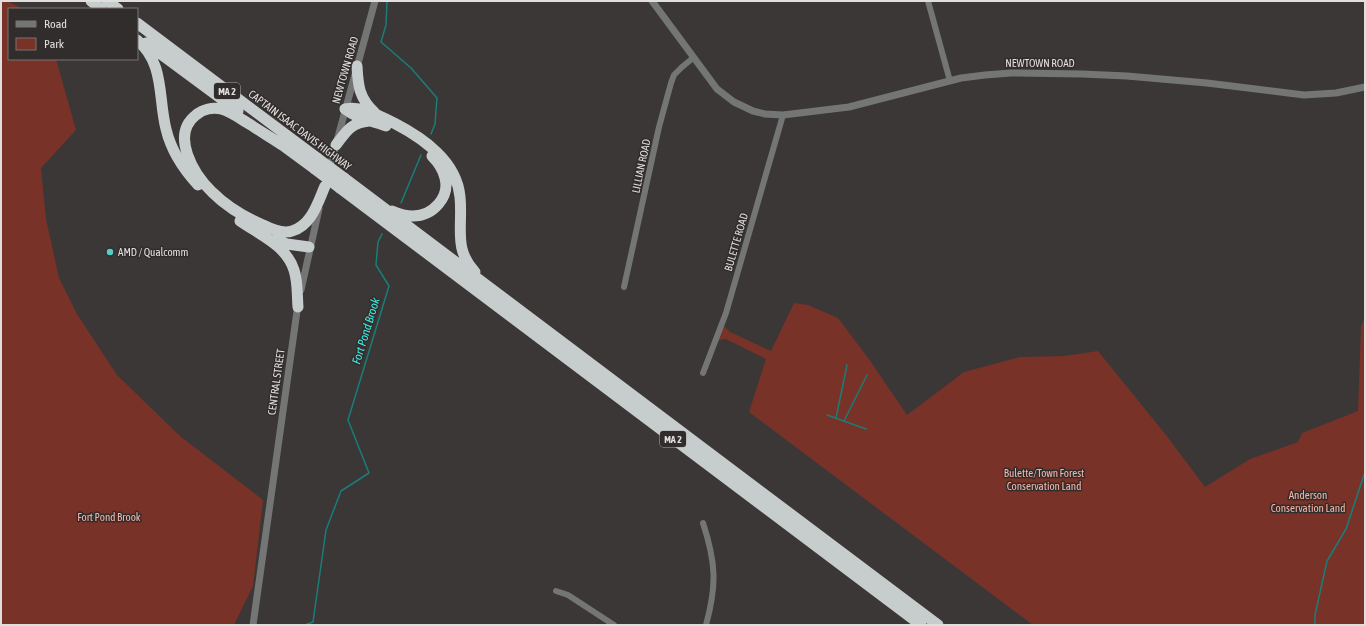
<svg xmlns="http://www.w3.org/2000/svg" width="1366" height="626" font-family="'Asap Condensed',sans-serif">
<rect width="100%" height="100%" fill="#3b3736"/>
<!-- green -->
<path fill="#783228" d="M1,1h6l17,8h-15v50h47l20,71 -35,38 5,51 13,59 18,36 40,61 63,61 83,64 -10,86 -19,39h-233z
M794,303l14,2 30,13 33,44 36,53 57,-43 56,-15 44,-1 34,-5 68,84 39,52 45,-28 48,-17 4,-9 56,-22 3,-85 4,-9v308h-332l-284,-213 17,-53 -40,-20h-3l-5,2 6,-15 6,6 41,19z"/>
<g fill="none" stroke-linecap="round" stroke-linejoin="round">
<!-- stream -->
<path stroke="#197e78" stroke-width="1.5" d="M387,1l-1,24 -5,17 30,26 26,30 -2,26 -4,10
M401,203l20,-48
M827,415l39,14
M836,418l11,-53
M844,421l23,-46
M305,625l8,-3 13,-92 15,-39 28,-18 -21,-53 41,-134 -13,-21 2,-23 4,-8
M1315,625v-10l12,-54 19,-32 19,-57"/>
<!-- minor -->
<path stroke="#747676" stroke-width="6" d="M928,1l22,80
M624,287l35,-160 12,-44 3,-8 8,-8 11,-9
M703,373l23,-60 57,-198
M703,523c13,40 14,62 3,102
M556,591l12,4 46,30"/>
<!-- tertiary -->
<path stroke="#747676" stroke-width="7" d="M652,1l65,88 17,13 19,9 12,3 18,1 66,-8 112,-29 24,-3 26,-2 71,1 45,2 80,7 97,12 32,-2 29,-6
M329,170l46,-169
M301,290l18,-81
M253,625l45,-321"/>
<!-- motorway -->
<path stroke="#c7cccc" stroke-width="11" d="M91,1l10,8
M107,1l11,8
M137,23l180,135
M137,40c28,23 21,58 29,89 5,21 18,41 32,56
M146,43l92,68
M357,66c1,20 2,32 18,47
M345,109c17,-4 34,7 49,14 29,15 63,38 66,74 3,29 -7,52 15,75
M345,109c14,11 26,11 41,17
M277,141l38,28
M282,145c-10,-7 -21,-13 -31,-20 -9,-5 -19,-13 -30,-16 -8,-2 -18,0 -25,6 -26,20 -2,60 16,77 14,14 32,25 51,33 8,4 20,9 29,6 20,-6 26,-29 33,-45
M336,145c10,-13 14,-22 33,-24
M344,178l594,447
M340,188l581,437
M392,211c7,3 14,5 21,5 20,0 37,-19 32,-38 -2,-9 -7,-16 -13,-22
M240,221c20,14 46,24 54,49 4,12 3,25 4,37
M275,240l12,4 22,3"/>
<!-- motorway-bridge -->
<path stroke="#c7cccc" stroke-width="11" d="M317,158l27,20
M315,169l25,19"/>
</g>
<!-- markers -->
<circle fill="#55cec5" stroke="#312d2c" stroke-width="1.5" cx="110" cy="252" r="4"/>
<g text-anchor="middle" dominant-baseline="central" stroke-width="3" stroke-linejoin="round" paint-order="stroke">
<!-- shield labels -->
<g fill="#312d2c" stroke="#aca9a9" stroke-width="1">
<rect x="214" y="83" width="26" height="16" rx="3"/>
<rect x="660" y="431" width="26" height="16" rx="3"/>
</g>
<g font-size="10" font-weight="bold" fill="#e1dede">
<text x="227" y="91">MA 2</text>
<text x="673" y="439">MA 2</text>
</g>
<!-- street labels -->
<g font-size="11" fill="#e1dede" stroke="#312d2c">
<text x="1040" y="63">NEWTOWN ROAD</text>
<text transform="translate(345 70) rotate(-74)">NEWTOWN ROAD</text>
<text transform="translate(300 130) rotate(37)">CAPTAIN ISAAC DAVIS HIGHWAY</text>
<text transform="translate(641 166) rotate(-78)">LILLIAN ROAD</text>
<text transform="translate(736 242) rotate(-74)">BULETTE ROAD</text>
<text transform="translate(276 382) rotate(-82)">CENTRAL STREET</text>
</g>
<!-- poi labels -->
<g font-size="11" fill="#e1dede" stroke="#312d2c" text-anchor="start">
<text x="118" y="252">AMD / Qualcomm</text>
</g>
<!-- park labels -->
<g font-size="11" fill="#fab5a9" stroke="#312d2c">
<text x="1044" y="473">Bulette/Town Forest<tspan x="1044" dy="13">Conservation Land</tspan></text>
<text x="1308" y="495">Anderson<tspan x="1308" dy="13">Conservation Land</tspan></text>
<text x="109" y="517">Fort Pond Brook</text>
</g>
<!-- water labels -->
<g font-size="12" font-style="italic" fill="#3df0e6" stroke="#312d2c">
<text transform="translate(366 331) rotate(-73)">Fort Pond Brook</text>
</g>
</g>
<!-- border -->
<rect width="1366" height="626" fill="none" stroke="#e1dede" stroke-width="4"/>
<!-- legend -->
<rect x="8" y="8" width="130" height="52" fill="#312d2c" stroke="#777473"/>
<rect x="16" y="21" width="20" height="6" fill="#747676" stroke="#777473"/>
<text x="44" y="28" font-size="12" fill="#e1dede">Road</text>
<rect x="16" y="38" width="20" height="12" fill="#783228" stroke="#777473"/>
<text x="44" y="48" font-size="12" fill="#e1dede">Park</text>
</svg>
